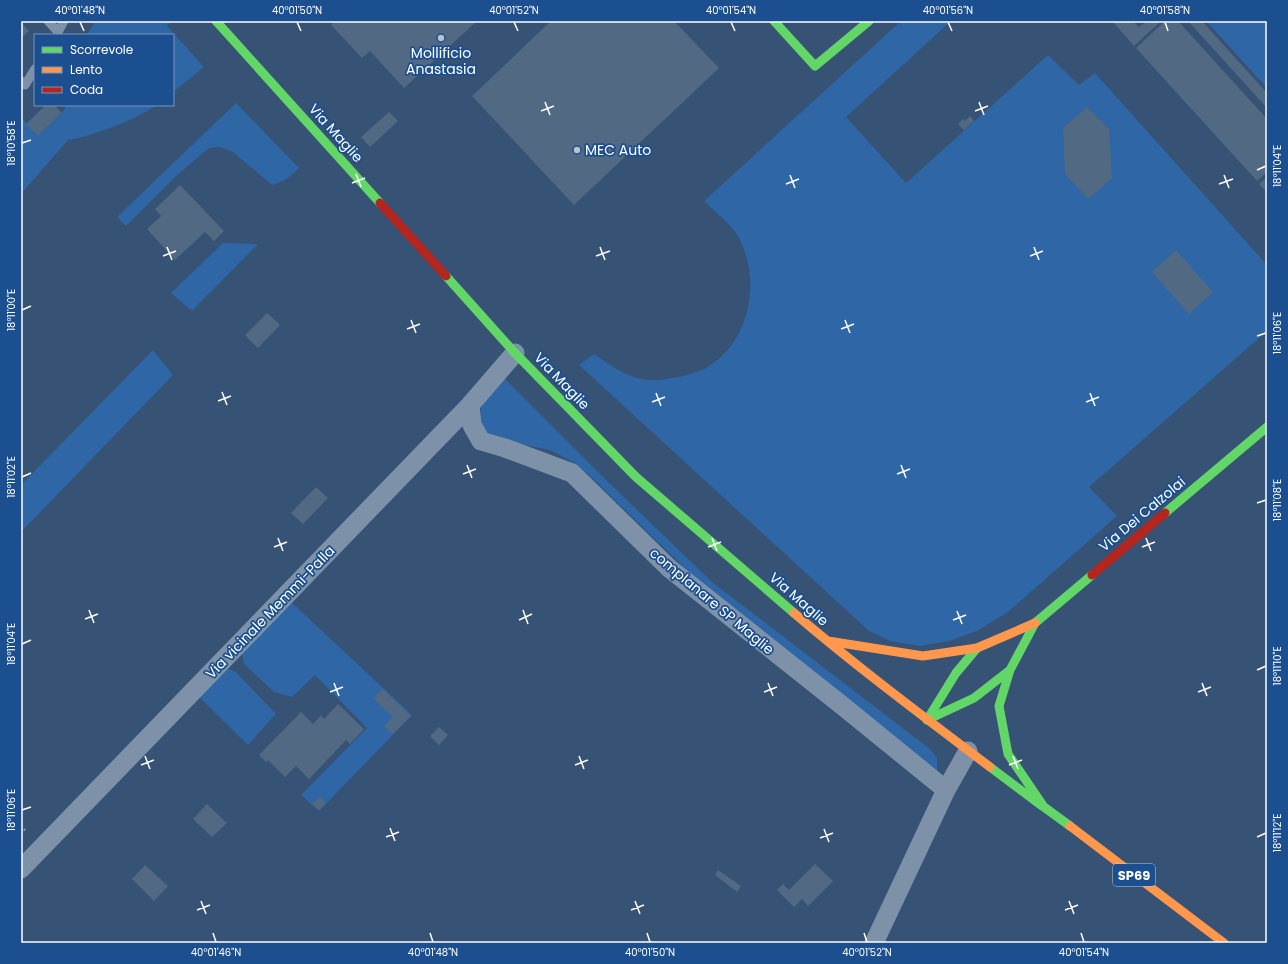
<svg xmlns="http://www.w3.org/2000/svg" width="1288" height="964" font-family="Poppins,sans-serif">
<rect width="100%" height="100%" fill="#365274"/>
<!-- green -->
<path fill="#2f66a5" d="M95,21h76l-4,5 37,41 -31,25v-57h-86z
M901,21h50l-105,96 60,66 142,-128 31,30 16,-12 172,192v66l-178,156 28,29 -109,96 -31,19 -28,10 -29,5 -30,-5 -21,-10 -290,-266 15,-11c15,10 30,22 48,25 9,2 21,1 30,-1 13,-2 26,-5 37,-12 43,-27 53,-91 27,-133 -5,-8 -24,-24 -32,-32z
M1206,21h61v67z
M236,103l63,65c-9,9 -15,14 -27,17l-39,-33 -13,-5 -11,1 -32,27 -51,51 -9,-9z
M67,105h89c-18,14 -65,32 -88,35l-47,54v-77l17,19 24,-23z
M223,243l35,1 -66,67 -21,-18z
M153,350l20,25 -152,157v-47z
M504,378l99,99 109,105 218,167 7,9v14l-241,-193 -107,-104 -16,-13 -23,-12 -61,-12c-3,-5 -7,-11 -8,-17 -5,-17 13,-32 23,-43z
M289,600l123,115 -93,96 -18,-16 66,-67 -52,-53 -23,22 -18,-5 -30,-28 -3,-16z
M224,667l12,5 40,42 -28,31 -51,-50z"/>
<!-- building -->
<path fill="#526984" d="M335,21h142l-73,67 -34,-37 -8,7 -31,-33z
M551,21h123l45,47 -145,137 -102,-109z
M1112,21h21l6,6 8,-6h14l-27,25z
M1165,21h13l89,98v53l-10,9 -121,-133z
M1188,21h14l65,72v15z
M21,22l8,9 -8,7z
M46,105h8l8,8 -24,23 -12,-12z
M1087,107l22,22 3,49 -24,21 -23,-25 -2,-46z
M389,112l9,9 -28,26 -9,-10z
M970,116l4,5 -10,9 -6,-6 5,-5 2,2z
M1267,177v13l-1,1 -7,-7z
M180,185l44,46 -10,10 -9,-9 -30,28 -28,-31 14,-13 -6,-7z
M1176,250l37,42 -24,22 -37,-42z
M267,313l13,12 -22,23 -13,-13z
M316,487l12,11 -25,26 -12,-11z
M383,689l28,27 -18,18 -9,-8 9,-9 -20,-19z
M338,704l26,25 -14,15 -4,-4 -37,39 -13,-13 -11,11 -17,-17 -2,2 -7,-7 42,-43 12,12 8,-9 3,4z
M439,727l9,8 -9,10 -9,-9z
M320,796l6,7 -7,7 -7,-6z
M207,804l20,19 -15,14 -19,-18z
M815,864l18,17 -25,25 -6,-7 -8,8 -17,-17 6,-6 6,6z
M145,865l23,21 -14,15 -22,-22z
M718,870l23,16 -4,6 -22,-17z"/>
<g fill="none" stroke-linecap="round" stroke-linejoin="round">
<!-- path -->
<path stroke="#7d92a8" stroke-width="2.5" stroke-dasharray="2 3" stroke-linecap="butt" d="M21,825l6,8"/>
<!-- lane -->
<path stroke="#7d92a8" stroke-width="9" d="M48,21l10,11 6,-11
M21,81l4,4 10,-16"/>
<!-- street -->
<path stroke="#7d92a8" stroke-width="19" d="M470,405l2,20 9,16 24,7 67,25 97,95 175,139 102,83
M21,869l449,-464 45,-52
M874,943l72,-153 22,-39"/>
<!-- fast -->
<path stroke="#63d668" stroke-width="9" d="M216,21l164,182
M774,21l41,45 54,-45
M446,276l69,77 121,124 158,136
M1165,513l102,-86
M927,720l47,-22 36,-28
M927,720l29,-47 21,-25
M990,767l52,39
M1070,826l-26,-19 -36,-53 -9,-48 11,-36 25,-47 57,-48"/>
<!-- slow -->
<path stroke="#ff974d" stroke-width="9" d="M794,613c63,54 130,104 196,154
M828,641l95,15 54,-8 58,-25
M1070,826l154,117"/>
<!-- jam -->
<path stroke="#b3261e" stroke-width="9" d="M380,203l66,73
M1092,575l73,-62"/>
</g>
<!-- ticks -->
<path fill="none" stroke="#fff" stroke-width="1.5" d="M80,22l4,9M297,22l4,9M514,22l4,9M731,22l4,9M948,22l4,9M1165,22l3,9M545,102l5,13M979,102l5,13M541,111l13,-5M975,111l13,-5M22,143l9,-3M1257,170l9,-4M356,174l5,13M790,175l5,13M1224,175l5,13M352,183l13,-5M786,184l13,-5M1219,184l14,-5M167,247l5,13M600,247l5,13M1034,247l5,13M163,256l13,-5M596,256l14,-5M1030,256l13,-5M22,310l9,-4M411,320l5,13M845,320l5,13M407,329l13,-5M841,329l13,-5M1257,336l9,-3M222,392l5,13M656,393l5,13M1090,393l5,13M218,401l13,-5M652,402l13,-5M1086,402l13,-5M467,465l5,13M901,465l5,13M463,474l13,-5M897,474l13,-5M22,477l9,-4M1257,503l9,-3M278,538l5,13M712,538l5,13M1146,538l5,13M274,547l13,-5M708,547l13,-5M1142,547l13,-5M89,610l5,13M523,610l5,14M957,611l5,13M85,619l13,-5M519,620l13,-6M953,620l13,-5M22,644l9,-4M1257,670l9,-4M334,683l5,13M768,683l5,13M1202,683l5,13M330,692l13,-5M764,692l13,-5M1198,692l13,-5M145,756l5,13M579,756l5,13M1013,756l5,13M141,765l13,-5M575,765l13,-5M1009,765l13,-5M22,810l9,-3M390,828l5,13M824,829l5,13M386,837l13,-5M1257,837l9,-4M820,838l13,-5M201,901l5,13M635,901l5,13M1069,901l5,13M197,910l13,-5M631,910l13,-5M1065,910l13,-5M213,933l3,9M430,933l3,9M647,933l3,9M864,933l3,9M1081,933l3,9"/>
<!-- markers -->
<g fill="#b9c2ce" stroke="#1b4f8f" stroke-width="1.5">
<circle cx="441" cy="38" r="4"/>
<circle cx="577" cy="150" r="4"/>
</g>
<g text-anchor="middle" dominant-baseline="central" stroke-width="3.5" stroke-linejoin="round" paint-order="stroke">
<!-- shield labels -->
<rect fill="#1b4f8f" stroke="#bbcadd" stroke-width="1" x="1113" y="864" width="42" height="22" rx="3"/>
<g font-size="13" font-weight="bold" fill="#fff">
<text x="1134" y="875">SP69</text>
</g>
<!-- poi labels -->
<g font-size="14" fill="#fff" stroke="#1b4f8f">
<text x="441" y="53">Mollificio<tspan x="441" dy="16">Anastasia</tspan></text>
<text x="585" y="150" text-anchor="start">MEC Auto</text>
</g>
<!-- street labels -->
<g font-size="14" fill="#fff" stroke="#1b4f8f">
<text transform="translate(336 133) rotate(48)">Via Maglie</text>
<text transform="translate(562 381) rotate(46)">Via Maglie</text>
<text transform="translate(1142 514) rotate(-40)">Via Dei Calzolai</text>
<text transform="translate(799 599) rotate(41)">Via Maglie</text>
<text transform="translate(712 601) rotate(40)">complanare SP Maglie</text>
<text transform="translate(270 612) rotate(-46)">Via vicinale Memmi-Palla</text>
</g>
</g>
<!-- border -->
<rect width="1288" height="964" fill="none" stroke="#1b4f8f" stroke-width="44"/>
<!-- legend -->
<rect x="34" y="34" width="140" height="72" fill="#1b4f8f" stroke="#7695bc"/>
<rect x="42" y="47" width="20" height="6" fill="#63d668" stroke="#7695bc"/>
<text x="70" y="54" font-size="12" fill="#ffffff">Scorrevole</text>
<rect x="42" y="67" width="20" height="6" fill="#ff974d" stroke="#7695bc"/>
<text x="70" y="74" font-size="12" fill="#ffffff">Lento</text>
<rect x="42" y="87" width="20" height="6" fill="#b3261e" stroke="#7695bc"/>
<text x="70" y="94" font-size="12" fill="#ffffff">Coda</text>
<rect x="22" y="22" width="1244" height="920" fill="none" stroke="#fff" stroke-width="1.5"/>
<g font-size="10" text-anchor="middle" fill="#fff">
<text x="80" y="14">40°01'48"N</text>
<text x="297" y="14">40°01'50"N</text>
<text x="514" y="14">40°01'52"N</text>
<text x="731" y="14">40°01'54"N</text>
<text x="948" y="14">40°01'56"N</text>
<text x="1165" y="14">40°01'58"N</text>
<text transform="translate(11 143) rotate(-90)" y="4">18°10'58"E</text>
<text transform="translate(1277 166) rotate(-90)" y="4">18°11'04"E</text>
<text transform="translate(11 310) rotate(-90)" y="4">18°11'00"E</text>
<text transform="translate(1277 333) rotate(-90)" y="4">18°11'06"E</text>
<text transform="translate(11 477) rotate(-90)" y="4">18°11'02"E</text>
<text transform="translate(1277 500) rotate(-90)" y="4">18°11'08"E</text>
<text transform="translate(11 644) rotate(-90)" y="4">18°11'04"E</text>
<text transform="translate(1277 666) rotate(-90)" y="4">18°11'10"E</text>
<text transform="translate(11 810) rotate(-90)" y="4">18°11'06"E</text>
<text transform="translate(1277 833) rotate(-90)" y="4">18°11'12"E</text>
<text x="216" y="956">40°01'46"N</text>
<text x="433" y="956">40°01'48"N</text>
<text x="650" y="956">40°01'50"N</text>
<text x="867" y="956">40°01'52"N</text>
<text x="1084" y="956">40°01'54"N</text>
</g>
</svg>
